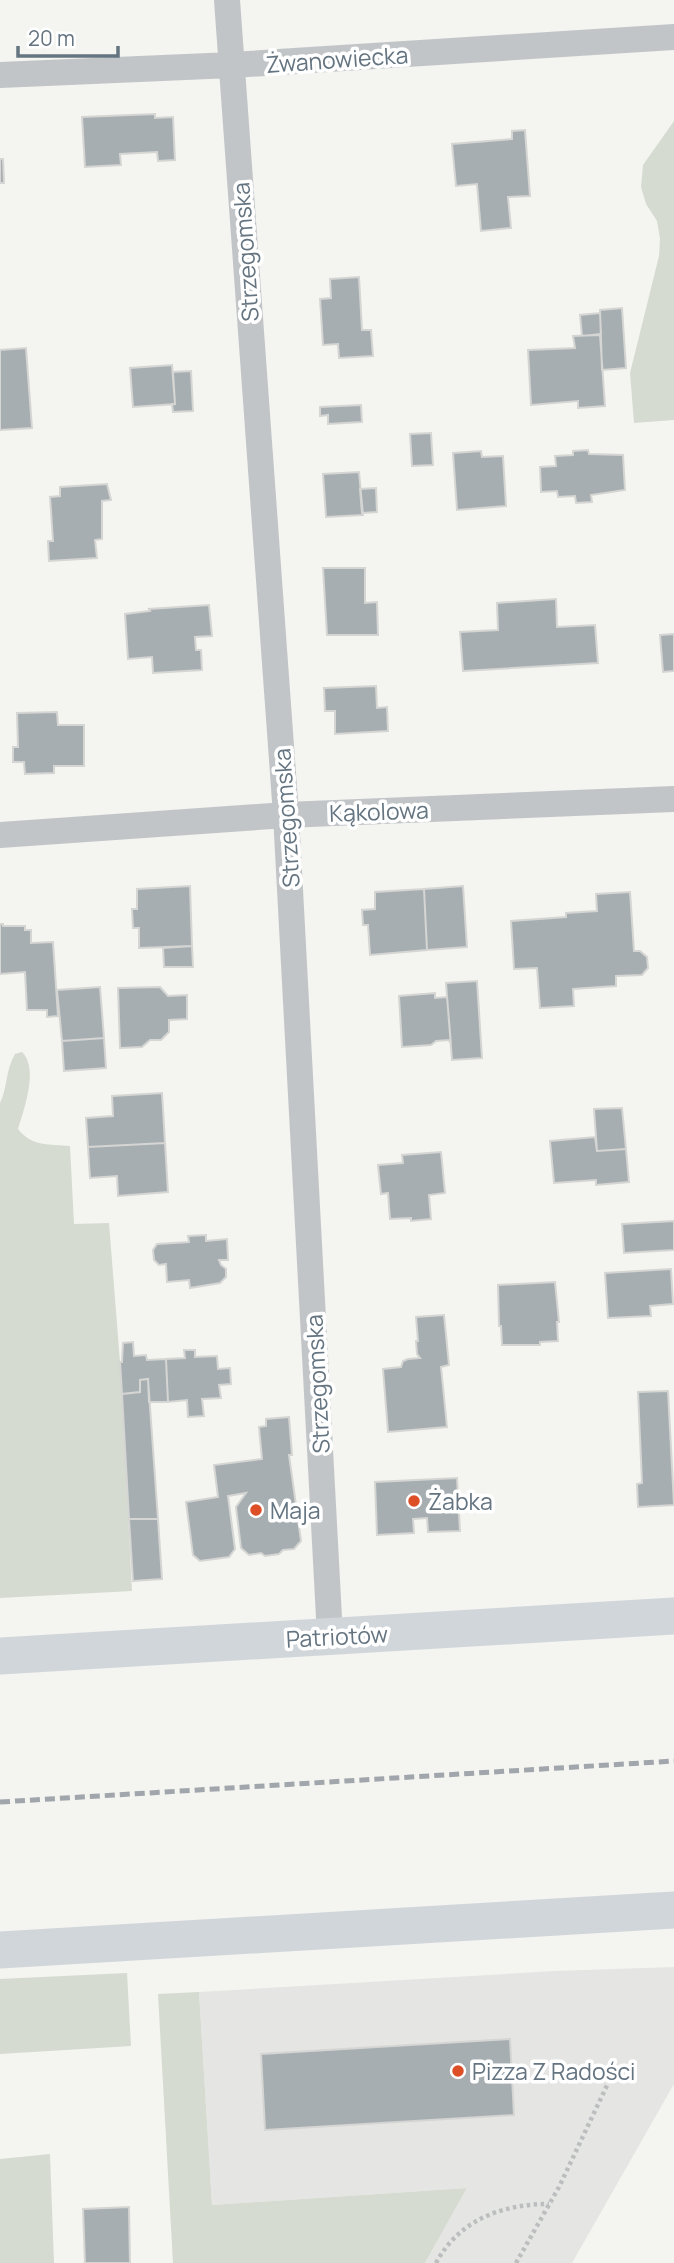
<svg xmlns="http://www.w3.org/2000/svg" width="674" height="2263" font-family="Manrope,sans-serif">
<rect width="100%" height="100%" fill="#f4f4f0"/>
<!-- built -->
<path fill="#e5e6e4" d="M674,1967v117l-102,179h-147l42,-75 -255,17 -13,-213 356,-21z"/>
<!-- green -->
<path fill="#d5dbd1" d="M674,121v299l-40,3 -4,-50 29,-117 1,-17 -3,-18 -11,-17 -5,-17 2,-22z
M22,1052c17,17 2,57 -4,77 14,18 31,15 52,17l4,78 35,-1 11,139 12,229 -132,7v-495c8,-17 5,-32 15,-49z
M127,1973l4,73 -131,8v-75z
M199,1992l13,213 255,-17 -42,75h-252l-15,-269z
M50,2154l4,109h-54v-104z"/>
<!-- building -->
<path fill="#a6aeb2" stroke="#d5d5d3" stroke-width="2" d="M155,114v4l18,-1 2,43 -17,1 -1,-9 -37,2 1,11 -36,2 -3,-50z
M525,130l5,66 -22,1 3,31 -30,3 -4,-47 -21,2 -4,-42 60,-5v-8z
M0,159h3l1,24h-4z
M359,277l3,53h9l2,26 -34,2 -1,-14 -15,1 -3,-46 11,-1 -1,-19z
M622,308l4,60 -24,2 -2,-60z
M600,313l1,21 -19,2 -2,-21z
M600,335l5,71 -27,2v-7l-47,4 -3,-55 47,-2 -2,-12z
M26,348l6,80 -32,2v-80z
M172,365l3,39 -42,3 -3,-39z
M191,371l2,40 -20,1 -1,-8h3l-2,-32z
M361,405l1,17 -34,2v-9l-8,1v-9z
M431,433l2,32 -21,1 -2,-32z
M588,450l1,4 34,1 2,35 -34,5 1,7 -16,1 -1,-7 -17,1 -1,-6 -16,1 -1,-25 16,-1 -1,-10 18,-1v-4z
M481,451l1,6 21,-1 3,50 -49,4 -4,-57z
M359,472l4,43 -37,2 -3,-43z
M107,484l4,16 -9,1v38l-7,1 2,18 -48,3 -1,-20h5l-3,-44 10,-1v-9z
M376,488l1,24 -15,1 -2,-24z
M323,568h42v35l12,-1 1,33h-51z
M556,599l1,28 38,-2 3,38 -135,8 -3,-39 38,-2 -1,-27z
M209,605l3,31 -17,1 1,13h5l1,20 -49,3 -1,-16 -24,2 -3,-45 25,-3 -1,-2z
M674,634v37l-11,1 -3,-37z
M376,686l1,22 10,-1 1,24 -53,3v-23h-10l-1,-23z
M57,712l1,13h26v41h-30v7l-29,1 -1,-12h-11v-15h5l-1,-34z
M190,886l2,60 -53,2v-20h-6l-1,-19h5v-20z
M463,886l4,61 -40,3 -3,-61z
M424,889l3,61 -57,5 -2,-30h-5l-1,-15 13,-1v-17z
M630,892l4,59h6l7,6 1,11 -6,7 -26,1v10l-43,3 1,17 -34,2 -3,-40 -23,1 -3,-48 55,-4v-4l31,-2 -1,-17z
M0,924h3v2h22v4h6v13l22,-1 5,74 -11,1v-7h-20l-2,-38 -25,2z
M192,946l1,21h-29l-1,-19z
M477,981l5,77 -30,2 -6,-77z
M100,987l4,51 -42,3 -5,-51z
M160,987l8,9 19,-1v24l-18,1v12l-8,8h-11l-8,7 -22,1 -2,-60z
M435,993v5l12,-1 4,47 -2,-4 -13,1 -5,4 -29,2 -3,-51z
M104,1038l2,30 -42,3 -2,-30z
M162,1093l3,50 -77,4 -2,-29 27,-2 -1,-20z
M622,1108l4,41 -29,2 -3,-42z
M595,1137l2,14 29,-2 3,33 -33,3v-5l-42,3 -4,-42z
M165,1143l3,49 -50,4 -1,-20 -27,2 -2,-31z
M441,1152l4,41 -16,2 2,24 -20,2v-3l-21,1 -2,-26 -7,1 -3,-29 25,-2 -1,-8z
M674,1221v29l-50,3 -2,-29z
M206,1235v6l21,-2 1,21h-9l2,5 5,4v8l-6,6 -30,5 -1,-8 -22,2 -1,-18 -7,1 -5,-5 -1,-10 4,-6 32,-2 -1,-6z
M671,1269l2,35 -23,2 1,10 -43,2 -3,-45z
M555,1282l4,40h-2l1,19 -18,1v3h-38l-1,-19h-2l-1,-41z
M444,1315l5,50 -8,2 6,60 -59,5 -5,-63 18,-2 2,-6 5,-2 12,-1 -3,-4 -1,-13h2l-2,-24z
M133,1342l1,14 12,-1 1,5 19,-1 2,43h-19l-1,-23 -8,1v12l-18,2 -2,-32h2l1,-19z
M184,1350h11v7l22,-1 1,13 12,-1 1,16 -12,1 2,13 -19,1 2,17 -16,1 -1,-17 -19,2 -2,-43 19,-1z
M148,1379l10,140h-29l-7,-125 18,-2v-12z
M668,1391l6,114 -36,2 -1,-23 5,-1 -4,-91z
M289,1417l3,38h-3l12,86 -7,8 -11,1 -4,4 -14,2 -4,-3 -12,2 -8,-7 -5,-41 10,-14 -18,3 7,53 -6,8 -29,4 -7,-6 -7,-53 32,-5 -4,-32 48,-6 -3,-32 7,-1v-7z
M457,1478l3,53 -32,1 -1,-14 -14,1 1,14 -37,2 -2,-53z
M129,1519h29l4,60 -29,2z
M510,2039l4,76 -249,15 -4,-76z
M129,2207l1,56h-45l-2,-54z"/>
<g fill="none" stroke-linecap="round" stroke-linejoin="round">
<!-- path -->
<path stroke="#bbbdbf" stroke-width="4.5" stroke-dasharray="3.5 3.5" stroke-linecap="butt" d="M436,2263c23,-43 66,-59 113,-59
M516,2263l43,-76 52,-110"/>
<!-- street -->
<path stroke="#c2c5c8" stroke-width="26" d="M227,0l59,815 44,821
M0,75l232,-10 442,-28
M0,835l286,-20 388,-16"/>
<!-- secondary -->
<path stroke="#d1d6da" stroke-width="37" d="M0,1656l674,-40
M0,1950l674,-40"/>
<!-- rail -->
<path stroke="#a0a6ab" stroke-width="5" stroke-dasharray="10 5" stroke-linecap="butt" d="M0,1802l674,-41"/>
</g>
<!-- markers -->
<g fill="#dd5027" stroke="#fff" stroke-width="2.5">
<circle cx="414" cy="1501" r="7"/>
<circle cx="256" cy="1510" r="7"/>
<circle cx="458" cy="2071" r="7"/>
</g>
<g text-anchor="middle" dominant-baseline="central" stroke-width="7" stroke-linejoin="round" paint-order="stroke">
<!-- street labels -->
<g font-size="23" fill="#647480" stroke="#fff">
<text transform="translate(337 59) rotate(-4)">Żwanowiecka</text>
<text transform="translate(245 252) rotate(-94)">Strzegomska</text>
<text transform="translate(379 811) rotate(-2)">Kąkolowa</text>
<text transform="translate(286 818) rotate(-94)">Strzegomska</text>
<text transform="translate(317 1384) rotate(-93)">Strzegomska</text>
<text transform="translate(337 1636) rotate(-3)">Patriotów</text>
</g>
<!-- poi labels -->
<g font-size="23" fill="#647480" stroke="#fff" text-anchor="start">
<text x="428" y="1501">Żabka</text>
<text x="270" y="1510">Maja</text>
<text x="472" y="2071">Pizza Z Radości</text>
</g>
</g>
<!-- scale -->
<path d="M18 46v10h100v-10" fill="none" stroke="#647480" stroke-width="3.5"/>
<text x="28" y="46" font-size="21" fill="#647480" stroke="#ffffff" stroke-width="5" paint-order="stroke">20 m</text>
</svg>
